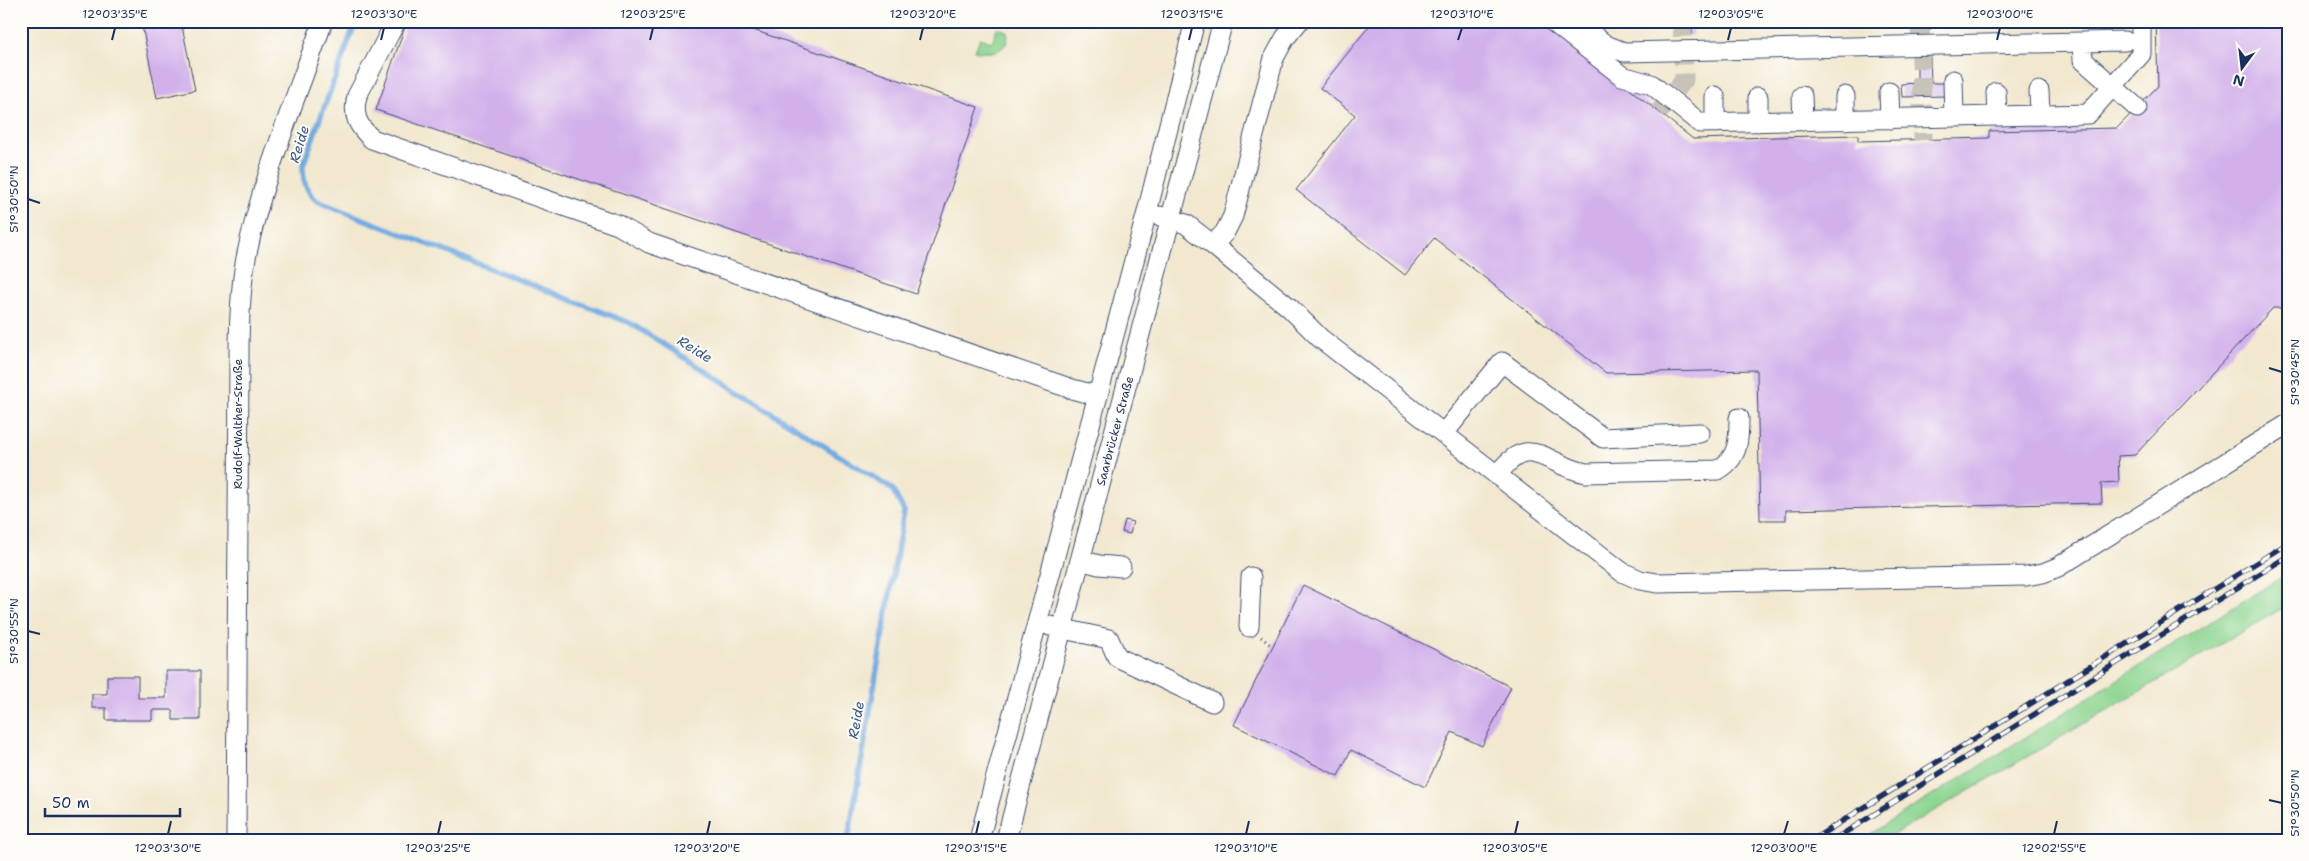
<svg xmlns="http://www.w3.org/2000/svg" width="2309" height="861" font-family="'Shantell Sans',sans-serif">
<rect width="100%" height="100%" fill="#fdfcf7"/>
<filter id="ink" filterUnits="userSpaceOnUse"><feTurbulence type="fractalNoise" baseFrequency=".02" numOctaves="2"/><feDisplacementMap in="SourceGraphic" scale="10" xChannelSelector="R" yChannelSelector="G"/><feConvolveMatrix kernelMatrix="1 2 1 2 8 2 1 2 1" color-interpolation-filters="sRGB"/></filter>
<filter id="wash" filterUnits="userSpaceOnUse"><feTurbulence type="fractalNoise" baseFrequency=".0096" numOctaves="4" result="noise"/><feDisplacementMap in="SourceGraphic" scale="20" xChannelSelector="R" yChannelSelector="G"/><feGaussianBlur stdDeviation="1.12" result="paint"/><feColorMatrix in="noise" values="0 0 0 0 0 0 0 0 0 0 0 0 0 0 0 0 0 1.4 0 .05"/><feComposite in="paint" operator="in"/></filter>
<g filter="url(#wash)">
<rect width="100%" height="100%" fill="#f2e8cf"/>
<!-- green -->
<path fill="#8dd591" stroke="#548278" d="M997,28l10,3c5,20 -17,24 -32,20l5,-13 12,4z
M2288,573v32l-404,235h-23z"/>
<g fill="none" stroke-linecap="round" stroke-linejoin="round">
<!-- stream -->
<path stroke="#72abe2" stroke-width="5.5" d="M356,21l-53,144c0,16 2,25 14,36l313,122 262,166 12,22 -56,329"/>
</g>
<g id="blocks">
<!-- building -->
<path fill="#d2b1eb" d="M141,21h40l14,69 -38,8z
M407,21h320l251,86 -62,187 -540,-184z
M1373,21h170l150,118 165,-4v6l131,-3v-7l128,-3 41,-42 -2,-65h132v287h-15l-138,147 -17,1 1,26 -18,1 1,20 -316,7v10h-26l-3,-150 -151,3 -172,-135 -29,37 -109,-85 59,-75 -35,-27z
M1679,21h13v14h-13z
M1916,21h13l1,9h-14z
M1917,51h13l1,32h16l1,13 -46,1 -1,-13 16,-1z
M1125,520l8,2 -3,12 -8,-2z
M1303,585l208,102 -29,59 -30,-14 -27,55 -74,-37 -13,26 -104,-51z
M166,671h34v49h-27v-10h-21v10h-46v-12h-14v-14h15v-18h31v22h28z"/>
</g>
</g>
<g filter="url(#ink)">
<use href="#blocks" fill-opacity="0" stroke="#3b4b6f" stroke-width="1"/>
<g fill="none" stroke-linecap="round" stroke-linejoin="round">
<!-- minor-tunnel -->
<path stroke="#c7c3b8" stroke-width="19" stroke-dasharray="19 9" stroke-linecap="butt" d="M1920,21l3,119
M1659,112l25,-32 -2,-59"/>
<!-- minor casing -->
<g stroke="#3b4b6f" stroke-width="21">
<path id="minor" d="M396,21l-39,75c-5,20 1,30 15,43l246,86 31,18 423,146 26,7
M1552,21l70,55 29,8 49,39 388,-9 53,-60v-33
M1575,21l31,24 18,7 501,-11
M2082,42l1,18 54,48
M1953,80l1,37
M2039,91l1,24
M1889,92l1,27
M1996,92l1,24
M1802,96l1,25
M1845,96v24
M1758,97v25
M1715,123v-27
M1160,216l26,8 27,21 12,-13 8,-16 41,-158 11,-20 14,-17
M1213,245l77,63 30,30 302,234 18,8 17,3 369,-7 17,-3 15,-6 230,-143
M1444,433l58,-71 101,76 97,-5
M1498,474c32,-43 47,-9 88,-1l132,-3c21,-12 21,-31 21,-52
M1080,560l19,5 22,2
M1050,626l59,13 8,18 95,45
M1249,627l2,-50
M236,840l3,-483c0,-33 1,-67 7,-99 16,-81 50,-159 77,-237
M979,840l168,-628 48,-191
M1006,840l217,-819"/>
</g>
<!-- path -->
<path stroke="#3b4b6f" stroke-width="3" stroke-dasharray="1 4" stroke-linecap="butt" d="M1261,637l11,9"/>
<!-- minor -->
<use href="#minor" stroke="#fff" stroke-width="19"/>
<!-- rail casing -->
<g stroke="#1b2f5e" stroke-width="5.5">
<path id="rail" d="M1812,840l476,-297
M1833,840l455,-284"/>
</g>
<!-- rail -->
<use href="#rail" stroke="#fdfcf7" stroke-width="4" stroke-dasharray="11" stroke-linecap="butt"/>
</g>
</g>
<!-- ticks -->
<path fill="none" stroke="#1b2f5e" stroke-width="2" d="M112,40l3,-12M381,40l3,-12M650,40l3,-12M920,40l3,-12M1189,40l3,-12M1458,40l4,-12M1728,40l3,-12M1997,40l3,-12M28,199l12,4M2269,368l13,4M28,631l12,3M2269,800l13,3M168,834l3,-13M438,834l3,-13M707,834l3,-13M976,834l3,-13M1246,834l3,-13M1515,834l3,-13M1784,834l4,-13M2054,834l3,-13"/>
<g text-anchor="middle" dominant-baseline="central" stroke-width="4" stroke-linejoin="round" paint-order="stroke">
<!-- street labels -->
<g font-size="12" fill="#1b2f5e" stroke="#fdfcf7">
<text transform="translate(238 424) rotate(-90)">Rudolf-Walther-Straße</text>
<text transform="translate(1115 431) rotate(-75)">Saarbrücker Straße</text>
</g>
<!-- water labels -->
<g font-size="14" font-style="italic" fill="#395a8c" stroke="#fdfcf7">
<text transform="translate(299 144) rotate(-73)">Reide</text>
<text transform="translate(695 349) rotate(32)">Reide</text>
<text transform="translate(856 720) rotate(-80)">Reide</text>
</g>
</g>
<!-- margin -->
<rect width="2309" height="861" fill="none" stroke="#fdfcf7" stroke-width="55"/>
<!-- north arrow -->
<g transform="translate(2242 68) rotate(195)" stroke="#fdfcf7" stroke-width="4" paint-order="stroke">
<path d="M0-4L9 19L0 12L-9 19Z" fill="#1b2f5e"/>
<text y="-8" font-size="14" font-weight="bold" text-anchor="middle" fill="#1b2f5e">N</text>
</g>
<!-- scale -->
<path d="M45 808v8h135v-8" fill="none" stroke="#1b2f5e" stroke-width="2.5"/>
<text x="52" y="808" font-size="15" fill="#1b2f5e" stroke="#fdfcf7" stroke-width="4" paint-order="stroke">50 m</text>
<rect x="28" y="28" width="2254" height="806" fill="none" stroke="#1b2f5e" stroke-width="2"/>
<g font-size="12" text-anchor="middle" fill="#1b2f5e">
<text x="115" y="18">12°03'35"E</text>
<text x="384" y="18">12°03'30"E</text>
<text x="653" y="18">12°03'25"E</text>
<text x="923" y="18">12°03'20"E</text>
<text x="1192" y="18">12°03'15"E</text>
<text x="1462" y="18">12°03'10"E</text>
<text x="1731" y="18">12°03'05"E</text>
<text x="2000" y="18">12°03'00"E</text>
<text transform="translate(14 199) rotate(-90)" y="4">51°30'50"N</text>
<text transform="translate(2295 372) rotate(-90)" y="4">51°30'45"N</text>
<text transform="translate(14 631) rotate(-90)" y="4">51°30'55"N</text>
<text transform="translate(2295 803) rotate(-90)" y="4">51°30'50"N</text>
<text x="168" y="852">12°03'30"E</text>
<text x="438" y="852">12°03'25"E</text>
<text x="707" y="852">12°03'20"E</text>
<text x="976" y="852">12°03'15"E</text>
<text x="1246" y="852">12°03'10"E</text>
<text x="1515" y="852">12°03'05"E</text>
<text x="1784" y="852">12°03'00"E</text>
<text x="2054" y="852">12°02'55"E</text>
</g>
</svg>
